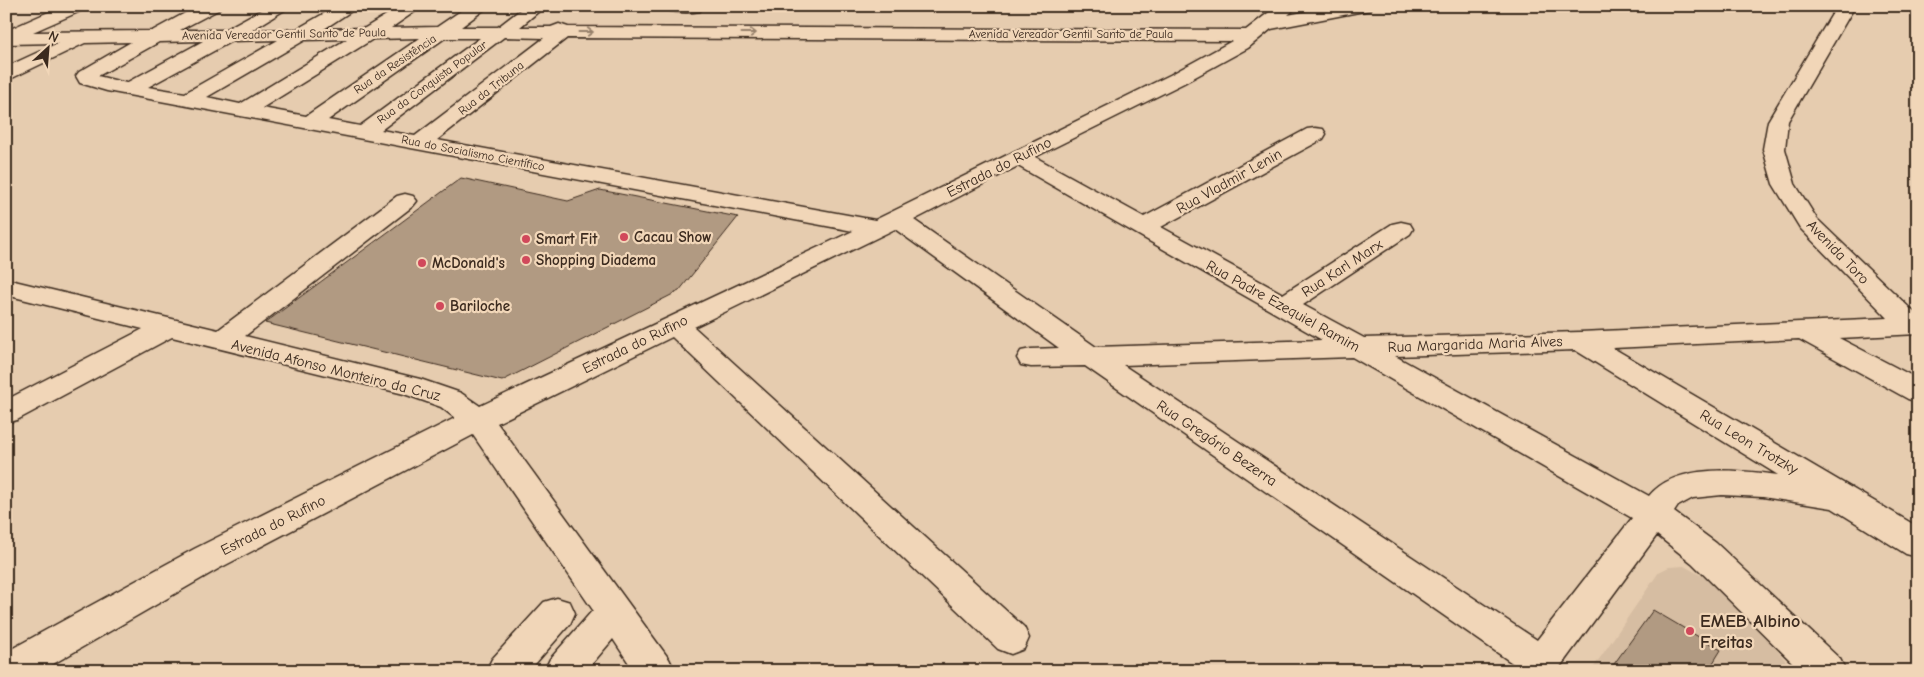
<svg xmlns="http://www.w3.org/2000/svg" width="1924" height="677" font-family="'Comic Neue',sans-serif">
<rect width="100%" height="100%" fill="#e6ccaf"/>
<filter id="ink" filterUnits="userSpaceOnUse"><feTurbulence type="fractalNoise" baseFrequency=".02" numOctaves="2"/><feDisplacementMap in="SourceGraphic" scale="10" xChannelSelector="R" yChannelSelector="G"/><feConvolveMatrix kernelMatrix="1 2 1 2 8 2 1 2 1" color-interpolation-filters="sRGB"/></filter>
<g filter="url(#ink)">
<!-- built -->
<path fill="#d6bda2" d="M1684,566l45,25 65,80h-203l68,-99 10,-5z"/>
<!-- building -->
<path fill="#b19a82" stroke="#3b2a1e" d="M461,178l107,23 32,-11 138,27 -59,74 -177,90 -237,-58z
M1653,610l68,40 -13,21h-99z"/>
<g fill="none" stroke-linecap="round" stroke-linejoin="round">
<!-- minor casing -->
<g stroke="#3b2a1e" stroke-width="3">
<path id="minor" d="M62,6h24l-3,4 -50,22 119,-1 46,-25h23l-3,4 -38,20h44l44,-24h23l-39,24 45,-1 40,-23h22l-35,23 41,-1 36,-22h22l-32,22 46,-1 31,-21h21l-28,21h37l27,-21h20l-25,21h31l8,-3 9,3 678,3 31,-24h20l-9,9 46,-9h39l-3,4 -6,1 -93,18 -23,19 -64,35 -149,74 109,60 163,-88 8,-1 8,1 3,5 -3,5 -162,88 122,67 109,-70 9,-2 9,2 3,5 -3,5 -107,71 61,33 216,-6 308,-14 -88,-90 -27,-44 -10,-35 5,-28 69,-115h18l-67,115 -3,28 10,35 22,35 101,97v18l-79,4 79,41v23l-10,-3 -109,-60 -186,9 305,179v30l-12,-3 -74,-46 -69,-11 -41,-2 -29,3 -15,8 -4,6 42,31 124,116 6,12h-45l-109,-108 -35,-28 -100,136h-41l2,-4 -433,-301 -54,1 -10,-2 -4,-7 4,-7 10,-2 28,-1 -164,-119 -201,98 330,300 5,11 -5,11 -13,5 -13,-5 -326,-312 -175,86 172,236 6,12h-41l-21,-32 -27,32h-42l6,-12 43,-49 -120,-175 -255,134 -177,102h-35v-19l188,-103 261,-131 -14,-11 -37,-13 -232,-57 -155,83 -11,3v-23l137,-71 -137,-34v-16l212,51 179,-134 8,-2 8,2 4,5 -4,5 -168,130 175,43 41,14 19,13 373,-175 -746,-140 -27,-8 -4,-7 3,-4 52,-30 -46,1 -79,38v-14l52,-24 -52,1 2,-14zM504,37l40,1 -129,98 -34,-6zM420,38l-114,78 -44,-8 111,-69zM445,38h35l-120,88 -32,-6zM567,38l665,3 -62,34 -295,145 -438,-80zM347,39l-107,65 -33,-7 98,-57zM278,40l-93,53 -37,-6 84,-46zM203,41l-77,42 -28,-7 61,-34zM1018,166l304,174 -226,7 -182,-127zM1575,350l203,125c-38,-5 -102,-13 -129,21l-254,-140zM1352,357l280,161 -95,122 -414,-275z
M661,6h41l1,1 -3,4c-11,2 -25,1 -36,-1z
M557,598l13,4 5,11 -5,11 -41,47h-43l6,-12 52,-57z"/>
</g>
<!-- minor -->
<use href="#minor" fill="#f1d6b8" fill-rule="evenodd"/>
</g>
<!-- one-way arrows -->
<defs><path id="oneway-shaft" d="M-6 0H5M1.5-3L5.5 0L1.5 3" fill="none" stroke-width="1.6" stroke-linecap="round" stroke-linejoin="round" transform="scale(1.25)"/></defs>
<g stroke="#96806b">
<use href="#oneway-shaft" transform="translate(586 32)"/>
<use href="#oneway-shaft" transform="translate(749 33)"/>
</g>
</g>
<!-- markers -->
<g fill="#d1495b" stroke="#f1d6b8" stroke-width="2">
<circle cx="624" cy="237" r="5"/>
<circle cx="526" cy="239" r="5"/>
<circle cx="526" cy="260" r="5"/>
<circle cx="422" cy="263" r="5"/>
<circle cx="440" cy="306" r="5"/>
<circle cx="1690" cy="631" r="5"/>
</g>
<g text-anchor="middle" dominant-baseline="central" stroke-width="4.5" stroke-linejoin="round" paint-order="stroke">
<!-- far-street labels -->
<g font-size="12" fill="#3b2a1e" stroke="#f1d6b8">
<text transform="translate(284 34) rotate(-1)">Avenida Vereador Gentil Santo de Paula</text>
<text x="1071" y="34">Avenida Vereador Gentil Santo de Paula</text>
<text transform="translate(395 64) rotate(-34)">Rua da Resistência</text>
<text transform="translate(432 82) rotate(-36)">Rua da Conquista Popular</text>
<text transform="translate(491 88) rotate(-38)">Rua da Tribuna</text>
<text transform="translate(473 153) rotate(11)">Rua do Socialismo Científico</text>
</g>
<!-- street labels -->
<g font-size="15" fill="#3b2a1e" stroke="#f1d6b8">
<text transform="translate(999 167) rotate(-27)">Estrada do Rufino</text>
<text transform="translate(1229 181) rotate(-29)">Rua Vladmir Lenin</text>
<text transform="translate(1838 252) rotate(46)">Avenida Toro</text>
<text transform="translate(1342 268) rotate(-33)">Rua Karl Marx</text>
<text transform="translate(1283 306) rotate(29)">Rua Padre Ezequiel Ramim</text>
<text transform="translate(635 344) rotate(-26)">Estrada do Rufino</text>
<text transform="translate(1475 344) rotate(-2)">Rua Margarida Maria Alves</text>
<text transform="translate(336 370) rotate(14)">Avenida Afonso Monteiro da Cruz</text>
<text transform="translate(1749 442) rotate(31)">Rua Leon Trotzky</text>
<text transform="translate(1217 443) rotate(34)">Rua Gregório Bezerra</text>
<text transform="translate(273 525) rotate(-27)">Estrada do Rufino</text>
</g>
<!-- poi labels -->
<g font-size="15" font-weight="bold" fill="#3b2a1e" stroke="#f1d6b8" text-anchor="start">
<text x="634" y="237">Cacau Show</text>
<text x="536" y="239">Smart Fit</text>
<text x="536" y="260">Shopping Diadema</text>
<text x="432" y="263">McDonald's</text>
<text x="450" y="306">Bariloche</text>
</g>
<!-- near-poi labels -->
<g font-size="18" font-weight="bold" fill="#3b2a1e" stroke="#f1d6b8" text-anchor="start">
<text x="1700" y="621">EMEB Albino<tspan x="1700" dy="21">Freitas</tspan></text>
</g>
</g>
<!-- margin -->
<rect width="1924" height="677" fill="none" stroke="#f1d6b8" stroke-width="25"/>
<rect x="12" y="12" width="1899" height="652" fill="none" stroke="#3b2a1e" stroke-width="2" filter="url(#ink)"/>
<!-- north arrow -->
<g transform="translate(48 48) rotate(26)" stroke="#f1d6b8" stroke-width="4" paint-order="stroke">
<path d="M0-4L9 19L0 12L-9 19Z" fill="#3b2a1e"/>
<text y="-8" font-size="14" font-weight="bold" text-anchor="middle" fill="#3b2a1e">N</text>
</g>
</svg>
